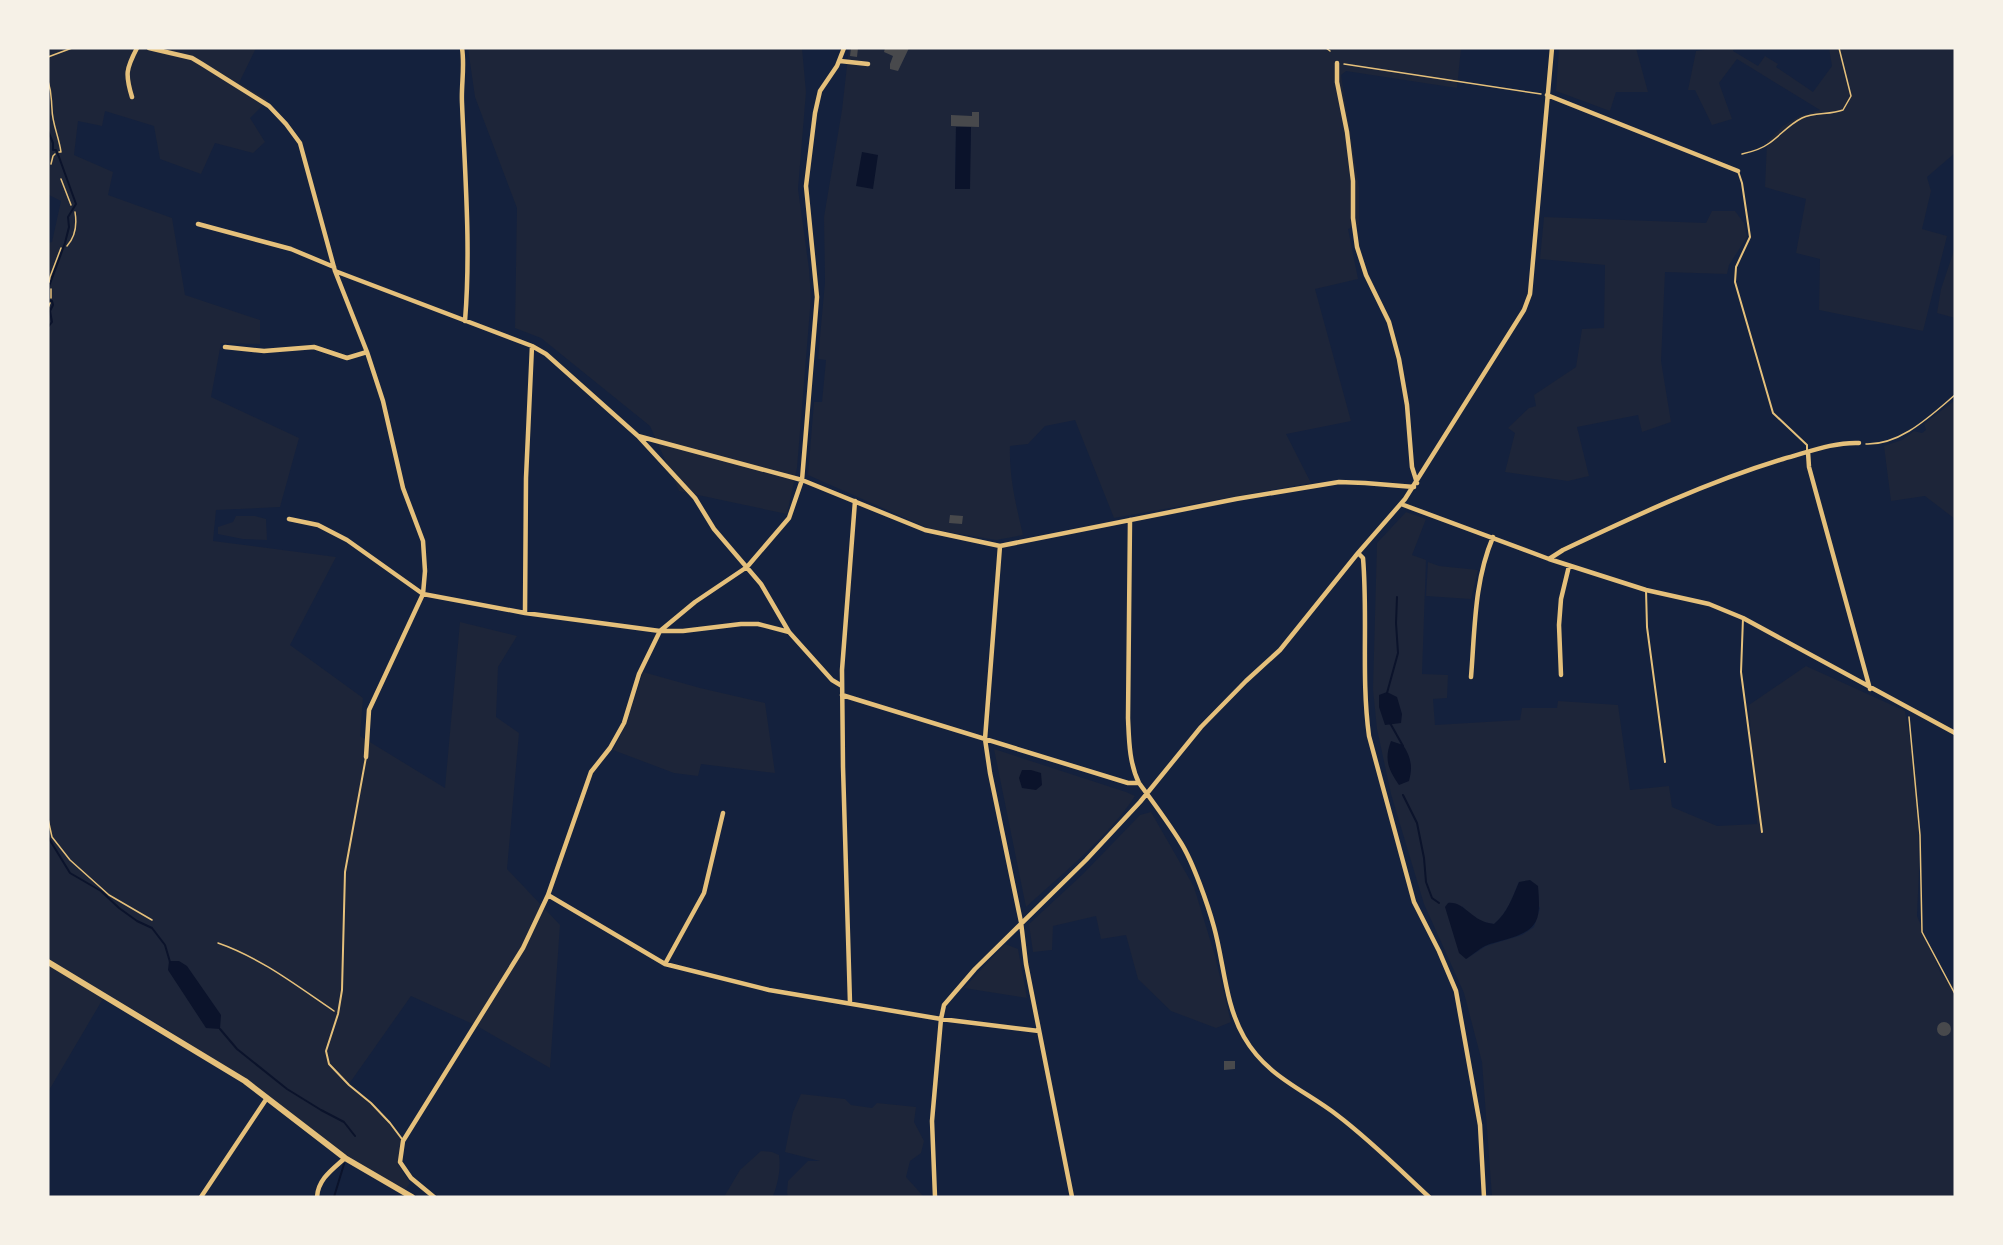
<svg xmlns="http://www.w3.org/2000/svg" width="2003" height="1245" font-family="'IBM Plex Sans',sans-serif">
<rect width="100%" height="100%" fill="#14213d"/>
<!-- green -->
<path fill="#1d2539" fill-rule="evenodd" d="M48,48h208l-17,35 29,17 -18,18 15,24 -12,11 -38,-10 -14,31 -41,-15 -6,-33 -49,-15 -3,15 -24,-5 -4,34 39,17 -5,23 64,23 13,77 75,25v24l-39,-1 -10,54 88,41 -19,69 -64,3 -3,31 123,16 -46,88 73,53 -3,38 85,52 15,-166 57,14 -19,31 -2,50 23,16 -12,136 53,56 -10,143 -73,-42 -66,-30 -62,88c20,18 38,35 54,57l-6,22 13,20 -5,7 -53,-31 -105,-78 -84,-54 -115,-67v-717l4,-1 9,-41 -12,-6z
M468,48h334l4,44 -8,97 11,80 2,28 -14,171 -10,46 -108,-23 -29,-65 -109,-88 -26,-10 2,-120 -42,-111z
M849,48h612l-4,40 -111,-17 -5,4 18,112v38l-11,4 10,50 -43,10 36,132 -65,13 25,49 -197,35 -39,-98 -30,6 -17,18 -18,2c-1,31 6,59 13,89l-27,5 -66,-11 -122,-54 6,-73h8l4,-42 -8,-1 7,-77 -1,-65 18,-107zM956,127l15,1 -2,61h-14z
M1559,48h77l12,44h-32l-6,19 -54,-20z
M1719,48h15l-1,3 25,15 7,-10 13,8 -2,3 37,25 19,-26 -3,-18h126v105l-28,24 4,14 -9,38 25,7 -24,95 -104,-21 1,-51 -24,-6 10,-54 -41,-12 2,-45 16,-16 17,-10 20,-6 -83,-51 -18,24 13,36 -20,6 -17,-35h-7l8,-39z
M1712,211h23l9,12 3,14 -18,28 -2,9 -62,-2 -4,89 10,61 -29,10 -4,-17 -61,12 12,49 -21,5 -63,-9 10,-39 -7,-5 21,-20 7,-2 -2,-11 42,-28 6,-38 22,-1 1,-63 -65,-6 4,-42 162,6z
M1955,247v71l-18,-5 4,-24z
M1955,400v119l-30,-23 -34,5 -7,-55 18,-6 12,-9 8,2 4,-3 -2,-6z
M1406,512l20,7 -14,36 14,5 -4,114 26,1 -1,23 -14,1 2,26 85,-5 2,-12h35l1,-7 60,4 12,85 39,-4 3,21 45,19 40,-2 -8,-119 57,-39 99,45 12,69 2,91 -2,45 24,58 14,14v209h-463l-10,-135 -18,-69 -40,-89 -33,-110 -14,-65 -4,-40 4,-146zM1519,882l21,26 -6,19 -12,8 -36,11 -20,13 -4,-53c8,10 19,17 32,18 14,-12 18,-26 25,-42z
M236,516h19l11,3 1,21 -24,-1 -25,-5v-7l15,-5z
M1428,562l11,4 39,4 -7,29 -45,-3z
M643,672l57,16 65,15 10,70 -74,-9 -3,12 -24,-3 -61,-23 13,-26z
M994,749l132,43 9,4c-27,41 -73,78 -109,111z
M1151,812l43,75 21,69 16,66 -15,6 -45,-17 -33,-32 -12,-44 -25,4 -5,-23 -43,10 -1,24 -19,2 -4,-28 54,-50 57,-59z
M1005,944l13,5 9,49 -63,-10z
M48,965l56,32 -56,95z
M801,1094l44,5 6,6 21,3 5,-5 39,4 -2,15 10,19 -3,12 -11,8 -4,16 18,20h-136l-1,-5 1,-11 20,-20h12l-35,-9 8,-40z
M761,1151l11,1 7,3c2,14 -1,28 -6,41l-49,1 16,-27z"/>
<!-- water -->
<path fill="#0b132b" d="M956,127h15l-1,62h-15z
M862,152l16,3 -5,34 -17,-3z
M1387,692l10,5 5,17 -1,9 -16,2 -6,-18v-12z
M1391,741l12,4c8,12 10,22 6,36l-10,4c-11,-16 -15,-26 -8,-44z
M1022,770h9l10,3 1,12 -6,5 -14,-2 -3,-10z
M1530,880l8,6c3,35 1,44 -34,54 -6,2 -13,3 -19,6 -6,3 -13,9 -19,13l-7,-6 -14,-46 3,-4c17,-2 23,19 46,21 14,-12 18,-26 25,-42z
M169,961h10l8,5 34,49 -1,14 -14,-1 -38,-58z"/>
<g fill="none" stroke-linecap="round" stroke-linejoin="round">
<!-- stream -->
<path stroke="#0b132b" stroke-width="2" d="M48,131l5,12v7h3l3,7 17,47 -8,13 1,10 -4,16 -17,46
M48,300l4,1 1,4 -3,6 2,11 -4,5
M1387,693l11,-40 -2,-30 1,-26
M1390,723l13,23
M1403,795l14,28 7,35 2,24 6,16 7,5
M48,837l22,36 31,18 18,17 18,13 15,7 13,17 5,17
M220,1029l17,20 50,40 34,21 23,12 11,14
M334,1197l10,-33"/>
</g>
<!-- building -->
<path fill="#48494c" d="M851,48h7l-1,9 -7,-1z
M885,48h24l-11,23 -8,-2v-5l3,-8 -9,-4z
M972,112h7v15l-28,-1v-11l21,1z
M950,515l13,1 -1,8 -13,-1z
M1937 1029a7 7 0 1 1 14 0a7 7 0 1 1-14 0Z
M1224,1061h11v8l-11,1z"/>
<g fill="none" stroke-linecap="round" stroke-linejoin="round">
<!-- path -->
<path stroke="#e5c07b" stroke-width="1.5" d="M1326,48l4,3
M48,57l24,-9
M1344,64l197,30
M48,81c4,12 3,16 4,28 0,14 7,28 9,43h-2
M1742,154c9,-2 18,-4 26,-10 12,-8 20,-19 34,-26 12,-6 28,-3 41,-8l8,-14 -12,-48
M51,164l2,-8 2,-2
M61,179l10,26
M67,246c9,-10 10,-22 8,-34
M49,282l1,-5 11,-29
M51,289v9
M48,308l2,-5
M1866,444c35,1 64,-28 89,-49
M1909,717l11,118 2,97 33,62
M48,819l4,18 18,23 39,35 43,25
M218,943c43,15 79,43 116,68"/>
<!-- service -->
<path stroke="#e5c07b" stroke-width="2" d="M1738,171l4,12 8,54 -14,30 -1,15 38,131 34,32v5
M1646,590l1,37 18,135
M1743,618l-2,54 21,160
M366,757l-21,115 -3,118 -4,24 -12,37 3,13 20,21 22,18 19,20 12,16"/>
<!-- minor -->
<path stroke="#e5c07b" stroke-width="4.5" d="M149,48l43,10 10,6 67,42 17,18 14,19 35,128 32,81 16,49 20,87 20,53 2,30 -2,23 -54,116 -3,47
M462,48c3,19 -1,37 0,55 3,73 9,145 3,218
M840,61l28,3
M1337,63v19l10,50 6,49v37l4,29 9,28 23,47 10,37 8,46 5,62 5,16
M1547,95l191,76
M132,97c-7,-23 -6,-28 5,-49
M198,224l93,25 43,18
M335,271l197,75 14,8 92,82 164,44 123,50 75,16 236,-47 103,-17 26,1 49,4
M225,347l39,4 50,-4 33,11 20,-6
M638,436l57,62 19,31 47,55 28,48
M1808,452l1,15 61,222
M1401,504l148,55 97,31 63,14 34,14 212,115
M289,519l29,6 29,15 76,54 102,19 135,18h23l58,-7h17l31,8 43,48 10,6
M1130,520l-2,198c1,21 1,45 11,65 14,19 29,39 42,60 12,19 27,62 33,84 10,36 11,77 30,110 23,40 59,52 93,78 33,25 62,54 92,82
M1000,546l-15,193 5,34 31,149 5,42 46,233
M1358,553l5,5c5,59 -2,119 6,178l45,166 25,49 17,40 24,134 4,72
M1549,559l14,-9c72,-34 144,-68 220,-91 26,-7 50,-17 76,-16
M525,613l1,-135 6,-132
M1561,675l-2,-50 2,-26 8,-33
M1471,677c4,-48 3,-95 22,-140
M842,695l286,88h11
M548,895l117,69 104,26 172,29 98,12
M665,964l39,-71 19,-80
M850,1003l-7,-236 -1,-97 13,-169
M201,1197l66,-99
M317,1197c1,-18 16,-28 28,-39
M434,1197l-23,-19 -11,-16 3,-21 120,-193 25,-53 43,-123 19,-24 14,-25 15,-49 21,-43 35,-29 52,-35 42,-49 13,-38 15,-183 -11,-111 9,-73 5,-22 17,-25 7,-18
M935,1197l-3,-76 9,-102 3,-14 31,-36 111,-109 54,-58 61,-75 45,-46 34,-31 78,-97 47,-54 119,-189 6,-16 22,-246"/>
<!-- tertiary -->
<path stroke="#e5c07b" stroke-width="6" d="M48,962l197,119 100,77 67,39"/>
</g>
<!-- border -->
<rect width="2003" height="1245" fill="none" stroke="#f6f1e7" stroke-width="99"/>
</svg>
